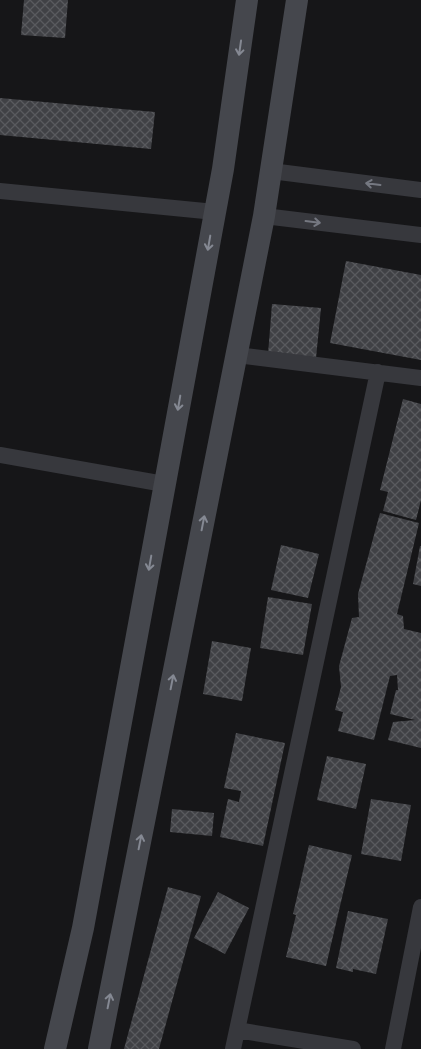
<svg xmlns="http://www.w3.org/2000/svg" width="421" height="1049" font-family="'Open Sans',sans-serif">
<defs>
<pattern id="building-cross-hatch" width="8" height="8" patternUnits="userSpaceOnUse" patternTransform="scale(1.25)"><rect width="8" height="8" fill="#404145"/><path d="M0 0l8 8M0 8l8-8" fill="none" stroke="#595a5e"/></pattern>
</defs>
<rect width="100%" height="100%" fill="#161618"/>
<!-- building -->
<path fill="url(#building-cross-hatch)" d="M24,0h44l-3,38 -44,-3z
M0,98l155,14 -4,37 -151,-14z
M346,261l75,14v85l-91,-17z
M272,304l49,4 -5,50 -48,-4z
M403,399l18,5v96l-5,20 -33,-9 5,-19 -8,-2z
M380,513l39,10 -22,91 6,2 1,13 17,4v115l-33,-8 5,-18 22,-2 -25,-6 6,-24h2l-1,-15 -7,1 -16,64 -36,-9 5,-19 -8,-2 6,-23 -2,-21 13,-48 7,-1 -1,-23z
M281,545l38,9 -11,44 -37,-8z
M420,546h1v40l-8,-2z
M268,597l44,7 -9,51 -43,-7z
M212,641l39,7 -9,53 -39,-7z
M236,733l49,10 -22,103 -43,-9 8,-38 11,3 2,-11 -17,-3z
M327,756l39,8 -10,45 -39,-9z
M371,799l40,6 -10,56 -40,-7z
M172,809l42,4 -2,23 -42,-4z
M309,845l43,10 -26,111 -40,-9 10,-42 -3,-1z
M168,887l33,9 -42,153h-35z
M218,892l31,16 -24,46 -31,-16z
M348,911l40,8 -12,55 -23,-5v3l-17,-4z"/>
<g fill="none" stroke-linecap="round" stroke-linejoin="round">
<!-- street -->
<path stroke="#37383d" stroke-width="16" d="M271,171l150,19
M0,191l215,21
M264,216l157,19
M237,355l184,23
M0,455l164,29
M237,1030l116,19
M233,1049l145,-677
M393,1049l28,-142"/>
<!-- secondary -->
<path stroke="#45474d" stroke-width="22" d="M55,1049l28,-121 140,-759 24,-169
M99,1049l165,-833 33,-216"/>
</g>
<!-- one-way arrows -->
<defs><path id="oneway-shaft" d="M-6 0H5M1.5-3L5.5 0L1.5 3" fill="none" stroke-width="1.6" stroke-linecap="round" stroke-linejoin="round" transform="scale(1.25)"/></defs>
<g stroke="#858993">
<use href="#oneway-shaft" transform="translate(240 48) rotate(98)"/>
<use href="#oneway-shaft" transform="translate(209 243) rotate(100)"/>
<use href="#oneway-shaft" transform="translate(179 403) rotate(100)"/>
<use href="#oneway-shaft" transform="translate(203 523) rotate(-79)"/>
<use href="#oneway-shaft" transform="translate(150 563) rotate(100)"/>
<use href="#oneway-shaft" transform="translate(172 682) rotate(-79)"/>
<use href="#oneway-shaft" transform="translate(140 842) rotate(-79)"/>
<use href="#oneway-shaft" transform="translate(109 1001) rotate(-79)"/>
</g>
<g stroke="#757881">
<use href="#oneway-shaft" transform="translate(373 184) rotate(-173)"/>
<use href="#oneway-shaft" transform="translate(313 222) rotate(7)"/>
</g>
</svg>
